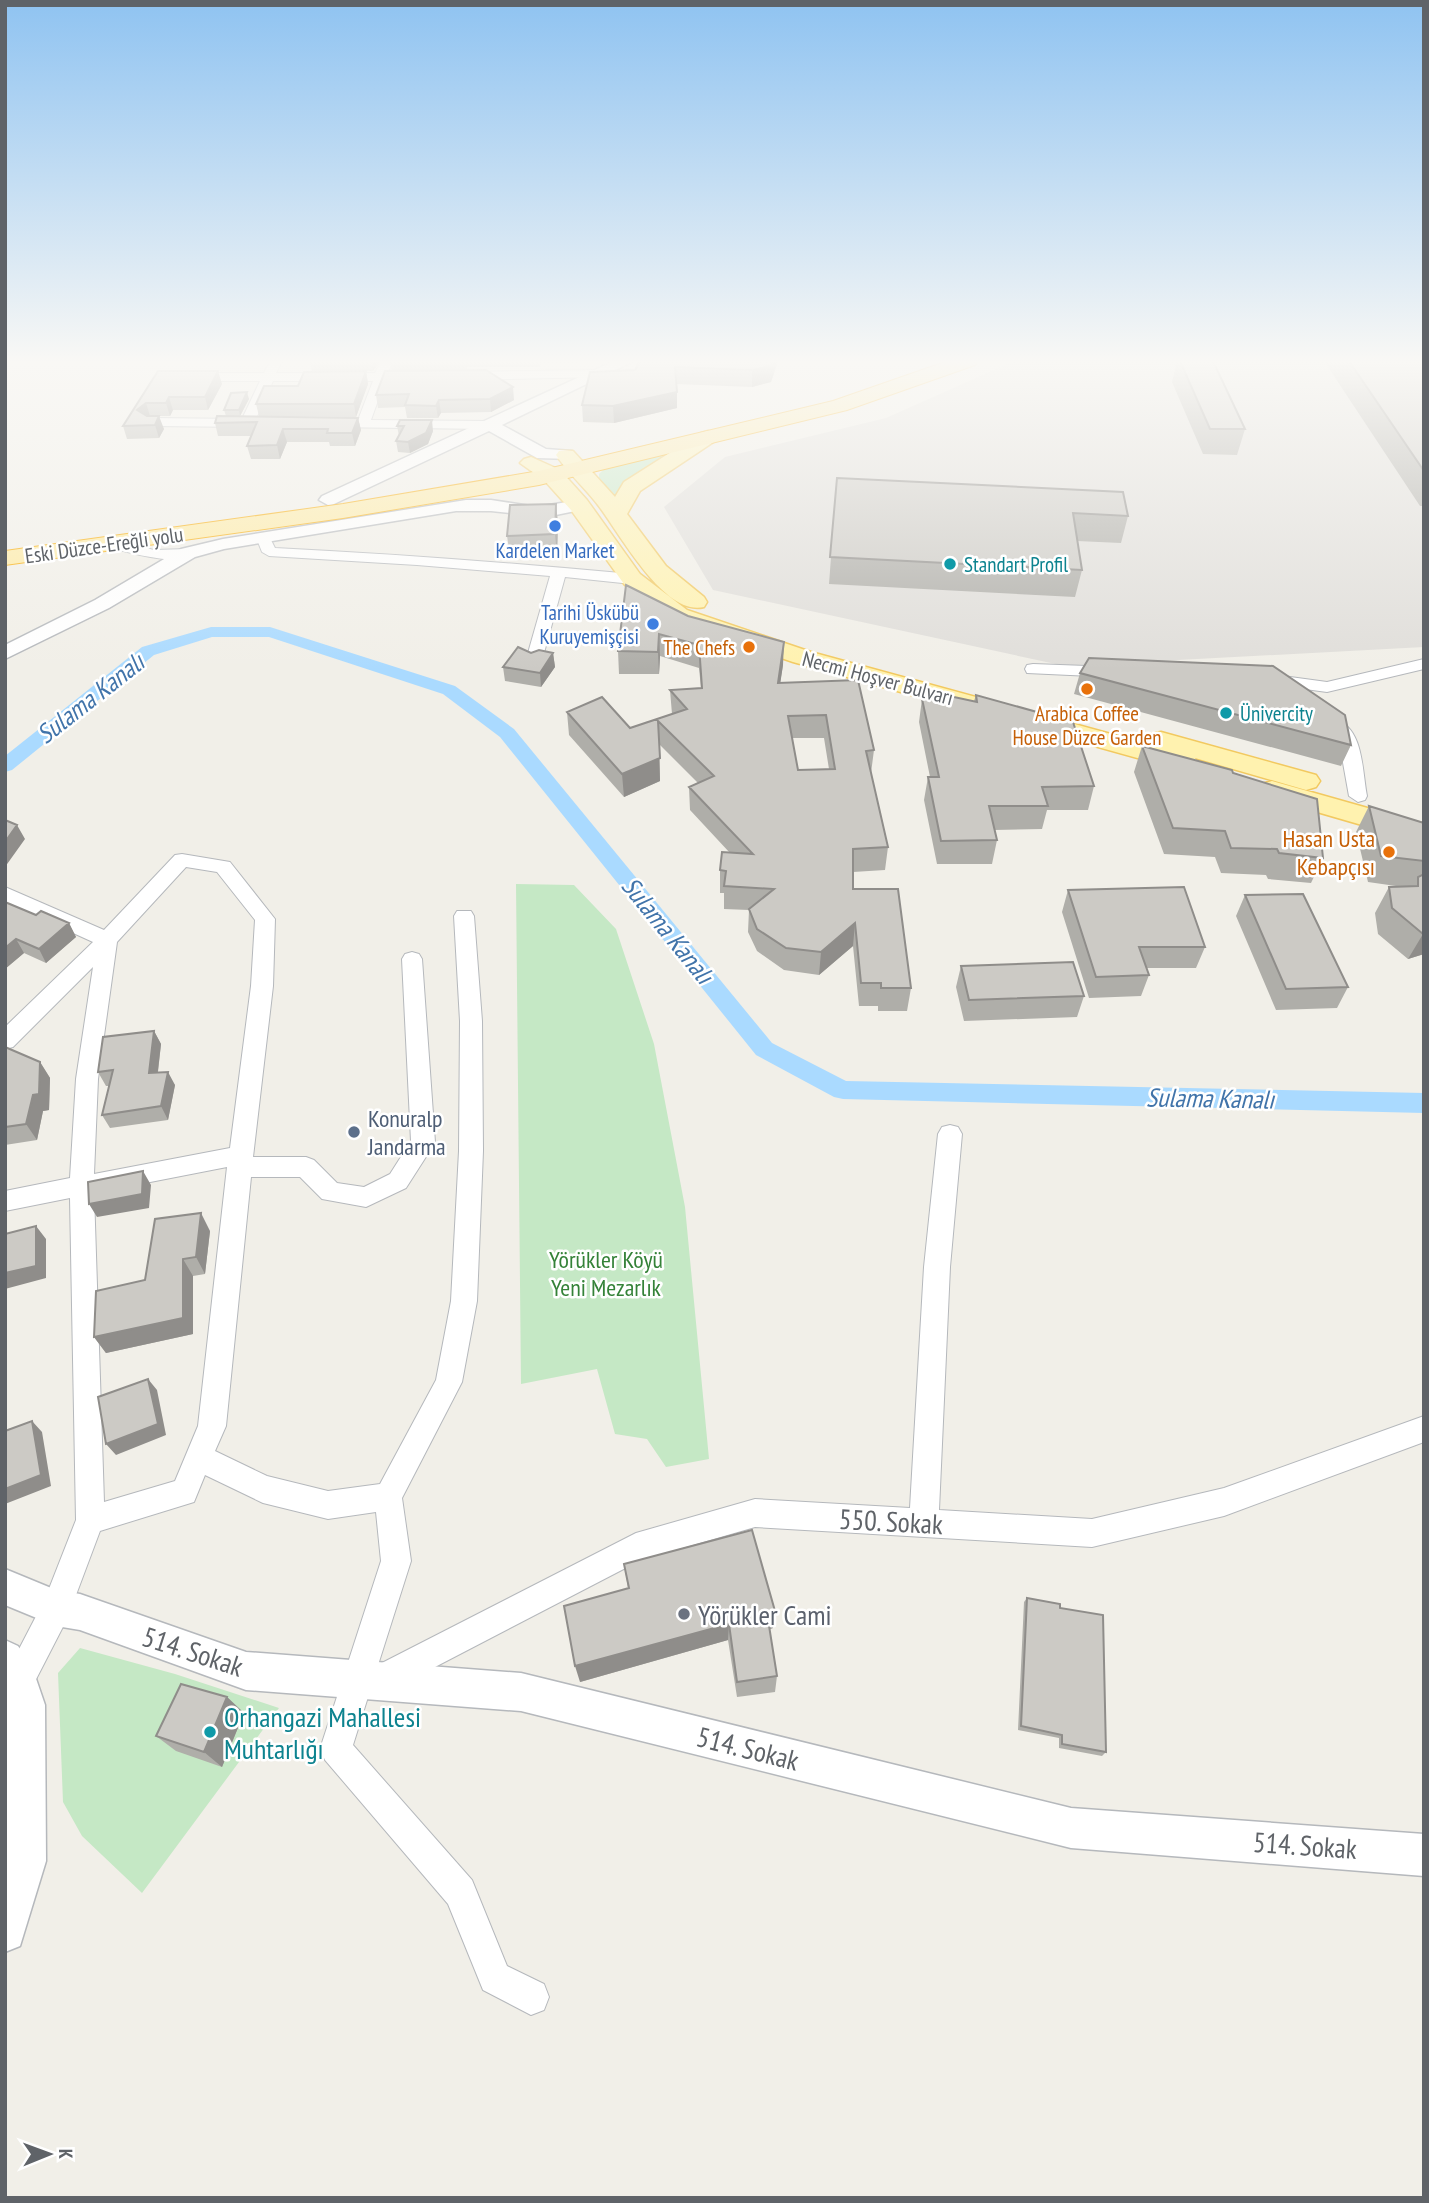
<svg xmlns="http://www.w3.org/2000/svg" width="1429" height="2203" font-family="'PT Sans Narrow',sans-serif">
<rect width="100%" height="100%" fill="#f1efe8"/>
<!-- industrial -->
<path fill="#e0deda" d="M1014,361h410v286l-359,19 -352,-76 -49,-83 61,-50 161,-39z"/>
<!-- green -->
<path fill="#c5e8c5" d="M675,451l-57,47 -19,-19v-5l4,-4z
M516,884l58,1 42,44 38,115 31,163 24,252 -43,8 -19,-28 -32,-5 -18,-65 -76,15z
M80,1648l95,26 104,34 -137,185 -60,-57 -19,-34 -5,-129z"/>
<g fill="none" stroke-linecap="round" stroke-linejoin="round">
<!-- canal -->
<path fill="#aadaff" fill-rule="evenodd" d="M211,627h59l185,59 59,43 258,314 74,38 578,12v20l-581,-14 -9,-2 -78,-42 -256,-318 -57,-43 -174,-57h-57l-58,18 -142,115 -7,2v-16l137,-109z"/>
<!-- minor casing -->
<g stroke="#b5b8bc" stroke-width="2">
<path id="minor" d="M270,361h12l-6,12h99l6,-12h8l2,3 -3,9h23l6,4 -6,4h-26l-14,39 118,1 7,4 -7,4 -165,-2 -2,-3 7,-4h29l15,-39h-100l-19,42 -7,4 -96,-1 -7,-4 7,-4 91,1 18,-38h-70l-6,-4 6,-4h74z
M599,370l6,4 -2,3 -137,3 -6,-4 6,-4z
M263,533l5,1 7,14c119,6 238,15 357,26l8,5 -8,5 -67,-7 -23,83 -8,5 -8,-5 24,-84 -133,-11 -148,-9 -7,-4 -6,-15z
M113,540l41,10 34,-1 7,4c-16,15 -67,-1 -87,-6l-2,-3z
M1424,659v10l-97,23 -58,-8 -8,-5 8,-5 58,8z
M1033,664l80,3 8,5 -8,5 -86,-4 -2,-4 2,-4z
M1335,720c29,7 27,52 32,76l-2,4 -7,2 -9,-6 -11,-61 -12,-10z
M182,854l48,8 45,57 -2,67 -20,171h53l8,3 23,23 27,4 26,-13 21,-33 -9,-182 3,-5 7,-2 7,2 3,5 13,183 -4,7 -25,39 -40,19 -44,-8 -22,-22h-49l-25,249 -11,25 52,25 61,15 52,-7 56,-104 15,-79 8,-150 1,-130 -6,-105 3,-5h14l3,5 8,105 1,130 -6,150 -15,81 -60,116 9,63 -33,104 258,-132 119,-34 155,9 14,-241 14,-133 4,-7 8,-2 8,2 4,7 -12,133 -11,243 153,9 132,-31 200,-72v26l-200,74 -132,31 -337,-20 -114,33 -256,133 -11,-4 -2,-5 -19,61 119,135 35,86 37,18 5,13 -5,13 -13,5 -48,-25 -35,-86 -123,-144 -5,-11 61,-188 -5,-49 -48,7 -65,-16 -58,-28 -11,27 -94,29 -33,88 -37,72 -11,4 -11,-4 -3,-15 40,-77 31,-79 -6,-322 -65,13v-20l65,-13 6,-99 17,-112 -80,80 -8,2v-22l88,-85 -88,-40v-15l99,43 71,-75zM186,867l31,5 38,48 -4,66 -21,162 -136,26 4,-95 19,-137zM227,1167l-29,259 -23,55 -71,21 -10,-309z"/>
</g>
<!-- tertiary casing -->
<g stroke="#b5b8bc" stroke-width="3">
<path id="tertiary" d="M614,361h20l-132,64 44,24 26,2 2,4 -2,4 -35,-1 -48,-27 -155,73 -6,1 -9,-5 3,-4z
M466,500h25l46,7 42,-7 9,5 -3,4 -39,8 -55,-6h-35l-232,38 -29,8 -86,51 -104,51v-14l90,-45 86,-51 42,-10z
M5,1569l51,21 24,4 166,58 275,21 550,135 353,26v42l-353,-28 -550,-137 -275,-21 -166,-60 -24,-4 -51,-21z
M5,1640l13,6 14,21 13,38 1,156 -26,85 -15,6z"/>
</g>
<!-- primary casing -->
<g stroke="#f2c960" stroke-width="3">
<path id="primary" d="M708,431l7,2 3,4 -3,4 -75,50 -13,23 39,52 38,31 3,5 -3,5c-40,10 -85,-75 -106,-102 -13,-17 -30,-32 -42,-50l3,-4h14l42,46 9,-15 77,-49z
M531,457l29,13 27,30 53,74 47,36 124,42 340,93 -4,-5 4,-6 10,-2 155,43 4,6 -4,6 -10,3 -111,-32 3,5 -4,6 -10,2 -391,-109 -124,-42 -45,-36 -53,-74 -27,-30 -24,-17 4,-4z
M1272,781l152,43v19l-162,-47 -4,-6 4,-6z"/>
</g>
<!-- trunk casing -->
<g stroke="#f9ab00" stroke-width="2">
<path id="trunk" d="M948,361h30l-3,4 -128,45 -308,75 -196,33 -338,47v-14l338,-47 196,-33 294,-70z"/>
</g>
<!-- minor -->
<use href="#minor" fill="#fff" fill-rule="evenodd"/>
<!-- tertiary -->
<use href="#tertiary" fill="#fff" fill-rule="evenodd"/>
<!-- primary -->
<use href="#primary" fill="#fff2af" fill-rule="evenodd"/>
<!-- trunk -->
<use href="#trunk" fill="#feeaa1" fill-rule="evenodd"/>
</g>
<!-- wall -->
<path fill="#afaea9" fill-rule="evenodd" d="M310,361h70l-7,10h-7l2,13 -12,33 -97,-1 -3,-12 42,-18 14,-14z
M389,361h189v2h-37l-1,4h-73v2l-75,1z
M640,361h138l-7,21 -19,5 -76,-3 1,24 -63,15 -31,-1 -1,-17 53,-35z
M1177,361h36l32,68 -8,26 -34,-1 -31,-72z
M1324,361h100v145h-4z
M158,371l64,13 -14,26h-35l-3,6h-20l14,13 -5,9 -32,1 -4,-13z
M385,371l129,29 -23,12 -50,1 -3,5h-31l-2,-11 -27,1 -2,-13z
M249,399l-9,17h-14l-2,-6z
M358,418l3,12 -6,16h-25l-1,-4h-42l-7,17h-29l-4,-13 5,-10h-34l-3,-13z
M400,420l33,11 -5,13 -18,9 -12,-1 -2,-11 3,-5 -2,-10z
M837,478l291,38 -7,27 -44,-2 5,29 -7,27 -246,-13z
M556,504l2,20 -1,31 -47,1 -3,-20z
M626,585l157,80 -3,18 94,67 -3,23 17,74 -3,23 -32,2v17l58,99 -4,23h-29v-5h-19l-6,-60 -34,29 -35,-5 -27,-19 -9,-19 1,-22 -25,-1v-16h-4v-23l10,-17 -40,-43 -1,-23 9,-4 -39,-39 1,37 -36,16 -55,-62 -2,-23 63,16 42,-14 -2,-24 31,-2 -2,-20 -39,-12 -1,18h-40l-1,-23zM792,738h32l5,31 -31,1z
M531,653h22l2,14 -14,20 -36,-6 -2,-14z
M1080,673l271,72 -10,21 -267,-72z
M976,695l118,91 -6,24h-41l-5,19 -48,1 3,10 -5,24h-55l-13,-64 4,-23h2l-11,-55 3,-23 52,2z
M1142,746l91,27 90,85 -12,25 -43,-4 -2,-4 -45,-2 -6,-16 -51,-3 -30,-82z
M1369,806l55,17v131l-16,5 -30,-25 -3,-21 14,-26h14l-35,-5 -12,-50z
M1068,890l137,57 -9,21h-49l2,7 -8,21 -52,2 -27,-86z
M1245,895l103,92 -11,21 -61,2 -40,-94z
M5,898l3,6 28,11 33,8 7,14 -30,26 -22,-10 -19,16z
M961,966l123,30 -7,21 -113,4 -8,-34z
M154,1031l7,13 -3,28 17,13 -7,35 -58,8 -8,-13 7,-29h-3l-8,-14z
M5,1047l35,15 10,16 -1,32 -6,1 -6,29 -32,5z
M210,1231l-5,43 -12,2v58l-87,19 -12,-16z
M624,1564l149,64 -4,1 8,47 -2,16 -38,5 -9,-57 -148,42 48,-94z
M1027,1598l33,10 46,144 -4,4 -43,-8v-10l-41,-8 6,-128z
M227,1697l17,16 -22,54 -46,-16 -20,-15z"/>
<!-- shaded-wall -->
<path fill="#8f8d8a" d="M371,361h9l-7,10z
M773,361h5l-7,21 -19,5v-17z
M218,371l4,13 -14,26 -3,-13z
M366,371l2,13 -12,33 -2,-13z
M513,387l1,13 -23,12 -1,-13z
M247,392l2,7 -9,17 -1,-6z
M677,392v16l-63,15 -1,-17z
M169,397l4,13 -3,6 -4,-13z
M439,400l2,13 -3,5 -2,-12z
M146,403l4,13 -8,7 -5,-13z
M159,416l5,13 -5,9 -4,-13z
M358,418l3,12 -6,16 -3,-13z
M432,420l1,11 -5,13 -18,9 -2,-11z
M283,429l4,13 -7,17 -3,-14z
M556,504l2,20 -1,31 -2,-21z
M659,634l1,22 -1,18 -1,-22z
M784,642l-1,23 -6,40 1,-22z
M553,653l2,14 -14,20 -1,-14z
M659,744l1,37 -36,16 -2,-23z
M17,825l8,14 -20,28v-25z
M69,923l7,14 -30,26 -7,-14z
M855,923l-2,23 -34,29 2,-23z
M1424,933v21l-16,5 15,-25z
M16,939l8,14 -19,16v-21z
M154,1031l7,13 -5,43 -7,-14z
M40,1062l10,16 -1,32 -6,1 -6,29 -11,-16z
M168,1072l7,13 -7,35 -7,-14z
M143,1171l8,14 -2,23 -52,9 -8,-13z
M201,1213l9,18 -5,43 -9,-17z
M36,1226l10,13v39l-41,11v-16z
M183,1259l10,17v58l-87,19 -12,-16z
M148,1379l9,11 9,45 -50,20 -10,-11z
M32,1421l10,11 9,54 -46,18v-15z
M775,1611l-2,17 -8,2 2,-17z
M729,1624l-1,16 -148,42 -5,-16z
M227,1697l17,16 -22,54 -18,-15z"/>
<!-- building -->
<path fill="#cccac5" stroke="#8f8d8a" stroke-width="2" fill-rule="evenodd" d="M640,361h133l-2,5 -19,4 -77,-3 2,25 -64,14 -31,-1 8,-33 45,-2z
M1180,361h33l32,68h-35z
M1349,361h75v110z
M486,370l27,17 -23,12 -51,1 -3,6 -31,-1 4,-11 -33,1 9,-24z
M158,371h60l-13,26h-36l-3,6h-20l-9,7 10,6h12l-4,9 -32,1z
M366,371l-12,33h-98l8,-18h34l6,-14z
M247,392l-8,18h-15l7,-17z
M217,416l141,2 -6,15h-25l1,-4h-45l-6,16 -30,1 10,-24 -42,1z
M400,420h32l-6,13 -18,9 -12,-1 8,-15h-7z
M837,478l286,14 5,24 -55,-3 9,57 -252,-13z
M556,504l-1,30 -48,2 3,-31z
M626,585l62,31 96,26 -6,41 80,-3 16,70 -8,1 22,96 -35,2v40h45l13,99h-30v-5h-20l-6,-60 -34,29 -35,-4 -29,-19 -8,-20 25,-20 -50,-3 2,-15 -6,-1 2,-18 31,2 -64,-67 25,-11 -56,-55 2,37 -38,16 -55,-62 35,-15 28,31 57,-19 -17,-19 32,-2 -3,-43 -40,-11 -1,18 -40,-1zM826,715l9,54 -37,1 -10,-54z
M518,647l13,6 8,-3 14,3 -13,20 -37,-6z
M1089,658l184,8 72,49 6,30 -271,-72z
M940,694l37,8 -1,-7 97,27 21,64 -52,1 6,19h-59l8,34 -56,1 -13,-64h11l-17,-78z
M1142,746l90,24 1,3 84,26 6,59 -44,-5 -2,-4 -46,-1 -6,-17 -52,-3z
M1369,806l55,17v38l-43,-5z
M5,820l12,5 -12,17z
M1424,874v59l-1,1 -31,-26 -3,-21 29,-1v-9z
M1184,887l21,60h-66l10,28 -53,2 -28,-87z
M1303,894l45,93 -62,2 -41,-94z
M5,902l31,13 5,-4 28,12 -30,26 -23,-10 -11,9z
M1073,962l11,34 -115,4 -8,-34z
M154,1031l-5,42 19,-1 -7,34 -59,9 11,-45 -15,2 5,-35z
M5,1047l35,15 -1,32 -6,1 -7,29 -21,3z
M143,1171l-1,23 -53,10 -1,-22z
M201,1213l-5,44 -13,2v59l-89,19 2,-46 49,-11 10,-61z
M36,1226v40l-31,7v-39z
M148,1379l10,45 -52,20 -8,-47z
M32,1421l9,54 -36,14v-58z
M752,1530l23,81 -8,2 10,63 -40,6 -8,-58 -154,42 -11,-60 65,-18 -5,-24z
M1027,1598l33,6v4l43,7 3,137 -44,-8v-9l-41,-9z
M181,1684l46,13 -23,55 -48,-16z"/>
<!-- sky -->
<linearGradient id="sky" x2="0" y2="1"><stop stop-color="#8fc3f1"/><stop offset="0.54" stop-color="#f9f8f5"/><stop offset="1" stop-color="#f9f8f5" stop-opacity="0"/></linearGradient>
<rect width="1429" height="670" fill="url(#sky)"/>
<!-- markers -->
<g fill="#3f7fe0" stroke="#fff" stroke-width="2.5">
<circle cx="555" cy="526" r="7"/>
<circle cx="653" cy="624" r="7"/>
</g>
<g fill="#0f9aa8" stroke="#fff" stroke-width="2.5">
<circle cx="950" cy="564" r="7"/>
<circle cx="1226" cy="713" r="7"/>
<circle cx="210" cy="1732" r="7"/>
</g>
<g fill="#e8710a" stroke="#fff" stroke-width="2.5">
<circle cx="749" cy="647" r="7"/>
<circle cx="1087" cy="689" r="7"/>
<circle cx="1389" cy="852" r="7"/>
</g>
<circle fill="#5c6f8a" stroke="#fff" stroke-width="2.5" cx="354" cy="1132" r="7"/>
<circle fill="#6b7280" stroke="#fff" stroke-width="2.5" cx="684" cy="1614" r="7"/>
<g text-anchor="middle" dominant-baseline="central" stroke-width="5" stroke-linejoin="round" paint-order="stroke">
<!-- far-street labels -->
<g font-size="21" fill="#5f6368" stroke="#fff">
<text transform="translate(104 545) rotate(-8)">Eski Düzce-Ereğli yolu</text>
<text transform="translate(878 678) rotate(15)">Necmi Hoşver Bulvarı</text>
</g>
<!-- far-shop labels -->
<g font-size="21" fill="#366cbe" stroke="#fff">
<text x="555" y="550">Kardelen Market</text>
<text x="639" y="612" text-anchor="end">Tarihi Üskübü<tspan x="639" dy="24">Kuruyemişçisi</tspan></text>
</g>
<!-- far-culture labels -->
<g font-size="21" fill="#0d838f" stroke="#fff" text-anchor="start">
<text x="964" y="564">Standart Profil</text>
<text x="1240" y="713">Ünivercity</text>
</g>
<!-- far-food labels -->
<g font-size="21" fill="#c56008" stroke="#fff" text-anchor="end">
<text x="735" y="647">The Chefs</text>
<text x="1087" y="713" text-anchor="middle">Arabica Coffee<tspan x="1087" dy="24">House Düzce Garden</tspan></text>
</g>
<!-- food labels -->
<g font-size="24" fill="#c56008" stroke="#fff" text-anchor="end">
<text x="1375" y="838">Hasan Usta<tspan x="1375" dy="28">Kebapçısı</tspan></text>
</g>
<!-- service labels -->
<g font-size="24" fill="#4e5e75" stroke="#fff" text-anchor="start">
<text x="368" y="1118">Konuralp<tspan x="368" dy="28">Jandarma</tspan></text>
</g>
<!-- park labels -->
<g font-size="24" fill="#348238" stroke="#fff">
<text x="606" y="1259">Yörükler Köyü<tspan x="606" dy="28">Yeni Mezarlık</tspan></text>
</g>
<!-- water labels -->
<g font-size="26" font-style="italic" fill="#4174aa" stroke="#fff">
<text transform="translate(90 698) rotate(-38)">Sulama Kanalı</text>
<text transform="translate(668 930) rotate(51)">Sulama Kanalı</text>
<text transform="translate(1210 1098) rotate(1)">Sulama Kanalı</text>
</g>
<!-- near-street labels -->
<g font-size="28" fill="#5f6368" stroke="#fff">
<text transform="translate(891 1521) rotate(3)">550. Sokak</text>
<text transform="translate(193 1651) rotate(18)">514. Sokak</text>
<text transform="translate(748 1748) rotate(14)">514. Sokak</text>
<text transform="translate(1305 1845) rotate(4)">514. Sokak</text>
</g>
<!-- near-worship labels -->
<g font-size="28" fill="#5b616d" stroke="#fff" text-anchor="start">
<text x="698" y="1614">Yörükler Cami</text>
</g>
<!-- near-culture labels -->
<g font-size="28" fill="#0d838f" stroke="#fff" text-anchor="start">
<text x="224" y="1716">Orhangazi Mahallesi<tspan x="224" dy="32">Muhtarlığı</tspan></text>
</g>
</g>
<!-- border -->
<rect width="1429" height="2203" fill="none" stroke="#5f6368" stroke-width="14"/>
<!-- north arrow -->
<g transform="translate(49 2154) rotate(89)" stroke="#ffffff" stroke-width="5" paint-order="stroke">
<path d="M0-5L12 26L0 18L-12 26Z" fill="#5f6368"/>
<text y="-10" font-size="19" font-weight="bold" text-anchor="middle" fill="#5f6368">K</text>
</g>
</svg>
